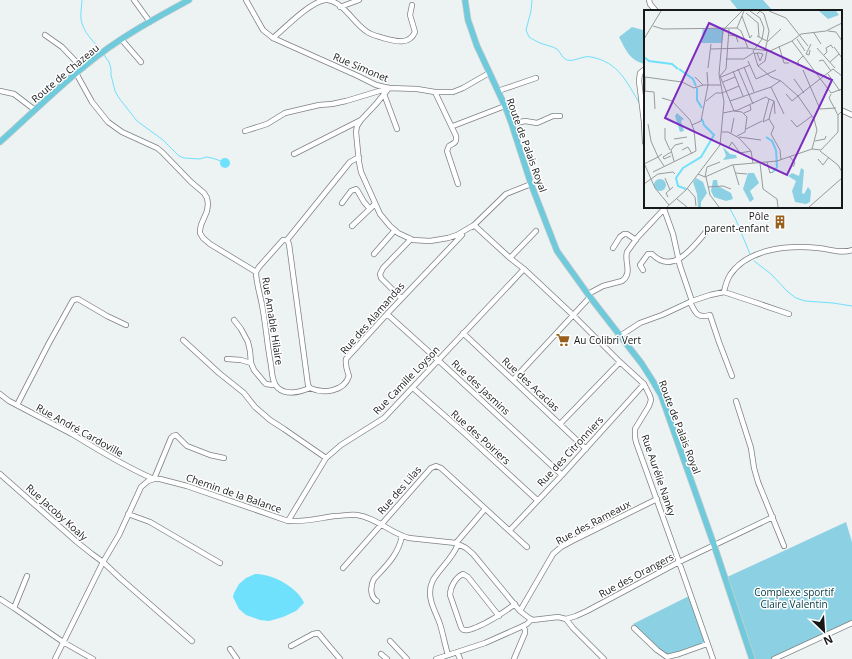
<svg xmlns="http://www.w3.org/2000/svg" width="852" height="659" font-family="'Open Sans',sans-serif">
<rect width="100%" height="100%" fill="#edf2f3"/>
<!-- green -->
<path fill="#8cd1e3" d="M730,0h33l10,11h-34z
M632,27l11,3 2,2v32c-16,-4 -19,-14 -26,-27z
M846,522l6,20v81l-78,36h-22l-27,-81z
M689,596l16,46 -36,13 -8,-4 -28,-27z"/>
<!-- water -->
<path fill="#6fe1fc" d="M220 163a5 5 0 1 1 10 0a5 5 0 1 1-10 0Z
M255,574c16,-1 44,14 49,29l-8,8 -13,6 -14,4 -9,-1 -14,-5 -7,-6 -6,-12 1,-4 5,-9 7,-6z"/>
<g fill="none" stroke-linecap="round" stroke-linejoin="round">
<!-- stream -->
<path stroke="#6fe1fc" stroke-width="1" d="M82,0c0,6 -2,13 -1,19 2,14 13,22 20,32
M532,0l-1,11 -5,19 3,7c3,2 7,4 11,6 5,2 12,3 17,6 4,4 5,9 10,11 8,2 16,-5 24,-3 28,5 36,26 49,47
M104,55l5,7 2,7v6l4,16 4,7 18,23 26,19 16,16 5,2 16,1 6,-2 6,1 9,3
M729,207l7,13 14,34
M754,261l17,13 17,18 8,6 9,3 28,2 19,3"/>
<!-- minor casing -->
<g stroke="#7e8284" stroke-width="6">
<path id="minor" d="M134,0l16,22
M246,0l17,30 10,8 85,38 18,9 13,3 28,1 18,3h18l10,-4 26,-15
M328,0c16,3 25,22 38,31 5,4 11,5 17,7 11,3 26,8 32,-6l-5,-17 2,-10
M649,0l1,4 6,7
M340,7l19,-7
M45,35l17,12 20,21
M273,38c12,-10 37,-36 52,-38
M122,40l19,22
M645,69l-5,4 -1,8 5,41 1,20
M76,73l16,29 16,20 14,10 35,16 5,4 29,30 13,11 3,5 1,6 -1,7 -6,14 -1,5v3l3,5 7,6 46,28
M389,88l-13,16 -15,16 -4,6 -1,6 3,30 2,10 19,42 10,12 8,7 15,7 17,1 18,-3 9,-3 17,-10 36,33 14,11 49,46 47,47 24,22 6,12 1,4 -2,6 -14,23v8l1,5 43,120 34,97
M0,91l14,3 21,16
M498,91l38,-13
M435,92l21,44c1,7 -2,7 -7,10l-2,5 11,33
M384,94l13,35
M841,110l11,5
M512,124l13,-3 12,2 16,-7h7
M453,126l52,-20
M245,131l22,-7 18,-11 34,-8 13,-1 14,-3 43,-13
M294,154l67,-34
M342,203l9,-12 5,-2 1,1 7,12 6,7
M664,209l9,25 7,32 12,35
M352,226l23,-22
M472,227l34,-33 25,-10
M287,240l63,-78 9,-5
M613,248l7,-11 4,-3h3l9,6
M374,254l21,-24
M510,258l26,-27
M643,270l-3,-5 8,-11h4c20,21 40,-5 53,-21
M724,292c1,-5 3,-12 6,-17 18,-27 59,-30 88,-27 11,1 23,6 34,2
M588,294l15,-8 19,-5c11,-8 2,-19 5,-29l10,-14 27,-29
M401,298l-20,-20 -1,-4 3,-6 28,-29
M690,302c5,10 7,17 20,13l9,27 13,34
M387,314l51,46 124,115
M234,320l7,9 7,13 2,9 1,12 3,7 10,12 2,2 7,1 1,-1
M463,333l123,116
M620,336l20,-13 22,-8 30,-14 18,-6 14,-3 27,9 38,13
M183,340l36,33 25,20 11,14 15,13 14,9 42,29
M227,359l14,1 10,3
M513,380l77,-83
M310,388c-10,4 -23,8 -32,0 -6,-5 -6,-16 -7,-23 -4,-20 -5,-40 -9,-60 -2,-11 -6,-23 -6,-33l3,-5 24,-27h4l2,4 19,141 2,3c13,6 34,4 39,-12 -2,-6 -4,-10 -3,-17l41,-45 75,-79
M413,388l48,42 76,70
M0,394l9,7c21,11 42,22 63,33 27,16 53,33 82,45l17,-41 2,-2 3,-1 11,11 23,9 14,3
M736,401l15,47 3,20 4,14 26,64
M17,405l32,-62 24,-43 5,-1 29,17 19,9
M560,424l60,-62
M0,474l77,68 15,12 11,8 18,17 71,62
M128,514l22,8 70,41
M288,521l38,-63 15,-13 43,-27 140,-149
M510,530l52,-55 82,-91
M456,543l29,-34
M343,568l88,-100 5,-2 5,2 86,79
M0,599l14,9 49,34 30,17
M377,601c-7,-4 -7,-15 -3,-22 13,-14 24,-24 28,-43
M14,608l13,-32
M520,611l33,-57 8,-7 11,-6 85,-42
M499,616l-31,-39 -5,-3c-7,3 -13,13 -13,21l11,32c1,2 1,3 4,3 4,1 9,-2 12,-3 14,-6 26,-14 38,-23
M566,619l10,-3 11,-5 92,-49 94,-45
M634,628l23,22 10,7 12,-3 28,-10
M390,641l17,18
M291,646l22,-12 5,-1 22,26
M230,649l7,10
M457,652l3,7
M381,654l6,5
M448,655c-3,-10 -5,-21 -8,-31 -5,-14 -15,-28 -7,-44 8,-13 20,-22 25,-36
M55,659l48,-97 16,-27 22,-48 7,-6 6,-2h6l27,7 101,35c16,1 32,-3 47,-5 7,0 15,-2 22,-1 20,3 33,18 52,23l47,5 10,5 7,6 47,57 9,7 4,2 25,-3 8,2 7,9 31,31
M436,659l49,-16 36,-16 6,-3 4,-4
M514,659l11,-26v-3l-2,-4
M774,659l78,-36"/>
</g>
<!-- major casing -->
<g stroke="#ccc" stroke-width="7">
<path id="major" d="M465,0l3,20 9,26 28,60 6,16 20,62 17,44 9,23 33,46 52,67 12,19 7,12 53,150 38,114
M0,142c29,-26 56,-53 86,-77 31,-26 68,-46 103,-65"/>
</g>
<!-- minor -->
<use href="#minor" stroke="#fff" stroke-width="4.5"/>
<!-- major -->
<use href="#major" stroke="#6fcbdc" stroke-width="5.5"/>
</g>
<!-- icons -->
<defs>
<g id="building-bare" transform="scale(1.08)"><path d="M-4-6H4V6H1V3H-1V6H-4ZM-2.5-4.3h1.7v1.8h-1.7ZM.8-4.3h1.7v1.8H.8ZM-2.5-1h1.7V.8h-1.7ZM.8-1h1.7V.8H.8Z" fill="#985f1c" stroke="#fff" stroke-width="2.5" paint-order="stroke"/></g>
<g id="supermarket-bare" transform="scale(1.08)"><path d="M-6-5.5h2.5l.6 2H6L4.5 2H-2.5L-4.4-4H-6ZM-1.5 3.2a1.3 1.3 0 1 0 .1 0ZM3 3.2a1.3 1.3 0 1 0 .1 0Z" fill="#985f1c" stroke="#fff" stroke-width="2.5" paint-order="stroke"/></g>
</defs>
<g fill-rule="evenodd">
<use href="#building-bare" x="780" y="222"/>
<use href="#supermarket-bare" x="563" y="340"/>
</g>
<g text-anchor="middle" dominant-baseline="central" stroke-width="3" stroke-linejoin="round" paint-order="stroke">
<!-- street labels -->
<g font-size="10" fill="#171819" stroke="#fff">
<text transform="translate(361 67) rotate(23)">Rue Simonet</text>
<text transform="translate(65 73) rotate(-40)">Route de Chazeau</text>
<text transform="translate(527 145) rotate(70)">Route de Palais Royal</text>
<text transform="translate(372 318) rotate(-49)">Rue des Alamandas</text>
<text transform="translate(273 321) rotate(81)">Rue Amable Hilaire</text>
<text transform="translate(406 380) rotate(-46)">Rue Camille Loyson</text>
<text transform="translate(531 384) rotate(43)">Rue des Acacias</text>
<text transform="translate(481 387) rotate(43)">Rue des Jasmins</text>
<text transform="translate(680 427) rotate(69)">Route de Palais Royal</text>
<text transform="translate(80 430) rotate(29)">Rue André Cardoville</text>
<text transform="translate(481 437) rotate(42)">Rue des Poiriers</text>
<text transform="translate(570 451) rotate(-47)">Rue des Citronniers</text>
<text transform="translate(659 475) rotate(71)">Rue Aurélie Nanky</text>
<text transform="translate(399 490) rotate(-49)">Rue des Lilas</text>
<text transform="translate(234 493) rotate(19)">Chemin de la Balance</text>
<text transform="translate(57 512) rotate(42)">Rue Jacoby Koaly</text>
<text transform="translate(593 522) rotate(-28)">Rue des Rameaux</text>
<text transform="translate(636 575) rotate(-28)">Rue des Orangers</text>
</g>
<!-- poi labels -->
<g font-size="10" fill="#171819" stroke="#fff" text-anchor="end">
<text x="769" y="216">Pôle<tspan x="769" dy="12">parent-enfant</tspan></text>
<text x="574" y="340" text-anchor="start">Au Colibri Vert</text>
</g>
<!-- park labels -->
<g font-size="10" fill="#003843" stroke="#fff">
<text x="794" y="592">Complexe sportif<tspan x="794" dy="12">Claire Valentin</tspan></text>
</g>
</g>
<!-- overview -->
<g transform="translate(644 10)">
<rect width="198" height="198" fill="#edf2f3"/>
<path d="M175,1h17l3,4 -11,4zM59,18l21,1 -2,14h-21zM33,103l7,6 -3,2 3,10 -4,1 -5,-16zM79,137l7,7 6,1 1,3 -14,2 3,-4zM157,158l3,2 -2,23 2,1 4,-7 3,4 -1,11 -4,2 -11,-2 -3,-11 4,-10 -8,-5 4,-3 7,3zM104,163h6l5,10 -9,8 4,8 -4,3 -7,-13zM52,168l7,4 4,11 -6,9v5h-3l-1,-13 -4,-12zM10 175a6 6 0 1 1 12 0a6 6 0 1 1-12 0ZM69,170h4l1,6 13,7 2,6 -7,2 -12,-4 -3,-6z" fill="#8cd1e3"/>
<path fill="none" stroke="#6fe1fc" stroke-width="2" d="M0,47l5,4 23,3 6,5M35,59l14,10 3,7M53,78v12l5,8M122,127l6,4 4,9 1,17 -4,5M42,179l-8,-3 -2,-8 7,-10 18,-11 13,-22 -10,-10 -2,-6"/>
<path fill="none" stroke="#979b9c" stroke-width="1" d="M106,1l10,7 4,10 -2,11 -8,11M125,1l17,7 22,28M102,3l12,10 1,14M98,6l8,22 2,-3M9,16l10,3 74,-1 4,3 7,17M93,18l7,-17M85,19l-3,40 -6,7 14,35 8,1 5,5 -2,15 -8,4M184,21l8,1 6,9M170,23l7,11M85,25l7,1 2,6M113,26l10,5 2,-10 -5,-17 -4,-3 -3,3M0,29l17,-28M153,29l8,12M148,31l39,52 11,-4M135,36l5,17h5M190,37l8,11M173,38l18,20M67,39l35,-1 24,3 22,-10 9,-7 25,-3 16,-8M109,40l5,16 13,11 10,4 17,15 35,-27 9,7M166,40l-1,5 -3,-1 5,-10M121,41l2,-9 14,-13M110,44l3,-1h2l4,1 -3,7 -3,-8M180,45l3,-3 -1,-4 5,-3 2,3M82,49h18l9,-6M104,51l8,18 20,-9M175,51l4,-1 8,11M186,52l9,-8M114,56l7,-5 2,-10M154,56v-5l5,-5M100,57l10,25M64,58l3,-24M94,59l15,35M159,60l17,39 16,-1M89,61l10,25M63,62l1,13M184,64l12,17M51,67l8,8h18M77,67l29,-12M150,69l10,14M79,72l12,-5M127,77l13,27M0,81l10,1 1,17M1,81v-14l37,5 12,6 9,-3M78,83l17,-7M142,84l6,7 6,-5 16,23 3,11 -5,19M187,84l-2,4 9,17M62,91l10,-8h7M86,91l41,-14 9,-6M130,91l1,13M79,103l15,-3 28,-13 3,2 -6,23 6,-3 3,-12 2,-6 -5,-2M100,103l7,-3 -1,-5M125,109l5,8 -3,7 9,16 1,10M147,110l6,7 15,-11M4,114l3,17 7,16 4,-3M48,115l9,-4 7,-36M21,118v11l5,11M102,119l16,-8M78,122h6l11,6 12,13 2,12M87,123l3,-15M95,127l22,3M30,129l13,-2M171,131l10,-2 1,-3M85,137l3,-5 8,11 11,-2M38,140l6,-3 4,7M176,141l18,14 4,7M27,142l-8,5 1,2 7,-3M146,147l5,6 -2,4M174,149l5,6 6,-8M30,151l-3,-11 4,-5 8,-2M123,152l3,11 3,-1M0,153l11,25 14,17M116,153l3,26 14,10 1,8M0,154l14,-7 6,9M89,155l6,20M9,162l43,-21 -2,-21 -4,-10 -18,-19 -10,-3M91,163l12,1M54,164l7,3 27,-12 45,-4 35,-12 9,1 17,-18v-17l4,-4M61,167l2,-10 13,-5M62,167l4,18 9,12M21,168l5,12M0,174l14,-10 15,-2 2,2M64,177l15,-1 8,3M43,178l8,9 1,9M24,187l-2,-4 7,-6M33,189l10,8M23,197l19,-17 34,-45 4,-43 -5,-28 4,-44 19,-19M165,197l33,-29"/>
<path fill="#7b2cbf" fill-opacity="0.15" stroke="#7b2cbf" stroke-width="2" d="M65,13l123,57 -45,95 -122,-57z"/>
<rect width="198" height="198" fill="none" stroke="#171819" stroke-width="2"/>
</g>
<!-- north arrow -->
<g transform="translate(824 631) rotate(155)" stroke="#ffffff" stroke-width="3" paint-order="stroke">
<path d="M0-3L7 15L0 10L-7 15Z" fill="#171819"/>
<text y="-6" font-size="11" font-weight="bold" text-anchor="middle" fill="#171819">N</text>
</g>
</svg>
